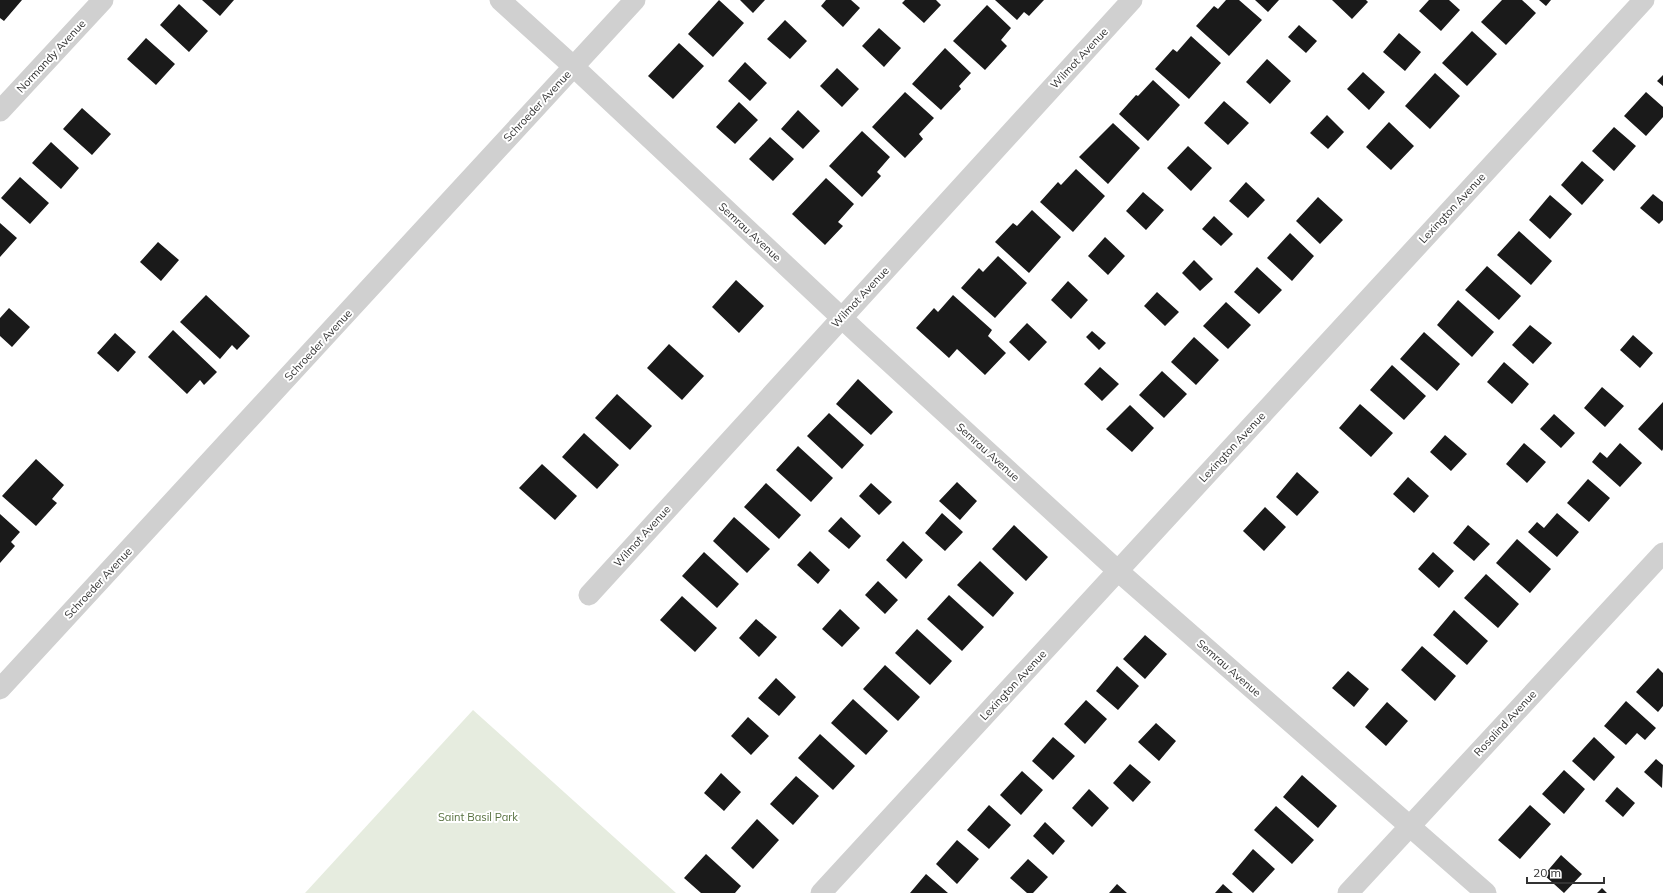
<svg xmlns="http://www.w3.org/2000/svg" width="1663" height="893" font-family="Mulish,sans-serif">
<rect width="100%" height="100%" fill="#fff"/>
<!-- green -->
<path fill="#e6ecdf" d="M473,710l203,183h-371z"/>
<!-- building -->
<path fill="#1a1a1a" d="M0,0h22l-18,21 -4,-3z
M202,0h32l-14,16z
M719,0l25,23 -31,34 -25,-23z
M740,0h25l-12,13z
M826,0h25l9,8 -17,19 -22,-21z
M905,0h31l5,5 -17,18 -22,-20z
M995,0h49l-15,16 -5,-4 -7,8z
M1226,0h13l23,20 -33,36 -33,-30 18,-20 4,3z
M1255,0h24l-11,12z
M1332,0h34l2,2 -16,17z
M1429,0h20l11,10 -19,21 -22,-20z
M1502,0h20l14,13 -30,32 -25,-23z
M1539,0h12l-5,6z
M179,4l29,27 -19,21 -29,-27z
M987,5l24,23 -10,12 6,6 -22,24 -32,-29z
M785,20l22,21 -17,18 -23,-20z
M1299,25l18,16 -11,12 -18,-16z
M879,28l22,20 -17,19 -22,-21z
M1472,31l25,23 -30,32 -25,-23z
M1399,33l22,19 -16,19 -22,-19z
M1191,36l30,27 -32,36 -34,-30 18,-20 4,3z
M146,38l29,26 -19,21 -29,-26z
M679,43l25,23 -31,33 -25,-23z
M945,48l26,25 -12,13 2,3 -20,21 -29,-26z
M1267,59l24,22 -21,23 -24,-22z
M745,62l22,21 -17,18 -22,-20z
M837,68l22,21 -17,18 -22,-21z
M1363,72l22,20 -16,18 -22,-21z
M1435,73l25,23 -30,33 -25,-23z
M1663,75v11l-6,-5z
M1153,80l27,25 -32,36 -29,-27 17,-19 2,1z
M905,92l29,26 -15,16 4,5 -18,19 -33,-31z
M1646,92l17,15v10l-17,19 -22,-20z
M1224,101l25,22 -21,22 -24,-22z
M739,102l19,18 -23,24 -19,-17z
M82,108l29,26 -19,21 -29,-26z
M798,110l22,21 -17,18 -22,-20z
M1327,115l17,17 -16,17 -18,-16z
M1389,122l25,24 -23,24 -25,-23z
M1113,123l27,25 -32,36 -29,-27z
M1614,127l22,19 -22,25 -22,-20z
M862,131l28,26 -13,15 4,4 -19,21 -33,-31z
M770,137l24,22 -21,22 -24,-22z
M51,142l28,26 -18,21 -29,-26z
M1188,146l24,22 -21,23 -24,-23z
M1582,161l22,19 -22,25 -21,-20z
M1076,169l29,27 -32,36 -33,-30 18,-20 3,3z
M20,177l29,26 -19,21 -29,-26z
M826,178l28,26 -16,18 5,4 -18,19 -33,-31z
M1246,182l19,18 -17,18 -19,-17z
M1143,192l21,18 -18,20 -20,-19z
M1653,194l10,8v18l-4,4 -19,-16z
M1550,195l22,19 -22,25 -21,-19z
M1318,197l25,23 -23,24 -24,-23z
M1032,210l29,27 -32,36 -34,-31 18,-19 4,3z
M1214,216l19,18 -12,12 -19,-17z
M0,223l17,15 -17,19z
M1519,231l33,30 -21,24 -34,-30z
M1290,233l24,23 -22,25 -25,-23z
M1105,237l20,19 -17,19 -20,-19z
M158,242l21,18 -18,21 -21,-19z
M998,256l29,27 -32,35 -34,-30 18,-20 4,4z
M1194,260l19,19 -13,12 -18,-18z
M1487,266l34,30 -22,24 -34,-30z
M1257,267l25,23 -23,24 -25,-22z
M736,280l28,26 -25,27 -27,-26z
M1068,281l20,19 -17,19 -20,-19z
M1157,292l22,20 -14,14 -21,-20z
M206,295l44,41 -13,14 -5,-5 -12,14 -40,-37z
M953,295l39,35 -4,6 18,17 -21,22 -28,-26 -8,9 -33,-30 18,-20 4,4z
M1458,300l36,32 -22,25 -35,-32z
M1226,302l25,23 -23,24 -25,-23z
M9,308l21,19 -18,20 -12,-11v-18z
M1027,323l20,19 -18,19 -20,-19z
M1530,325l22,18 -19,21 -21,-19z
M173,330l44,42 -13,13 -4,-5 -13,14 -39,-37z
M1092,331l14,12 -7,7 -13,-13z
M1424,332l36,32 -23,27 -37,-32z
M115,333l21,19 -18,20 -21,-19z
M1633,335l20,18 -13,15 -20,-18z
M1194,337l25,23 -23,25 -25,-23z
M669,344l35,32 -22,24 -35,-32z
M1504,362l25,22 -17,20 -25,-22z
M1392,365l34,31 -22,24 -34,-30z
M1100,367l19,17 -17,17 -18,-17z
M1162,371l25,23 -23,24 -25,-23z
M858,379l35,33 -22,23 -35,-31z
M1602,387l22,19 -19,21 -21,-19z
M617,394l35,32 -22,24 -35,-32z
M1663,402v47l-1,2 -24,-22z
M1360,404l33,29 -22,24 -32,-29z
M1130,405l24,23 -22,24 -26,-23z
M829,413l35,32 -22,24 -35,-33z
M1554,414l21,19 -14,15 -21,-19z
M584,433l35,32 -22,24 -35,-32z
M1445,435l22,19 -16,17 -21,-19z
M1524,443l22,19 -19,21 -21,-19z
M1620,443l22,20 -22,24 -28,-25 8,-10 7,6z
M798,446l35,32 -22,24 -35,-32z
M36,459l28,26 -12,14 5,4 -21,23 -34,-30z
M542,464l35,32 -22,24 -36,-32z
M1297,472l22,20 -22,24 -21,-19z
M1408,477l21,19 -15,17 -21,-19z
M1588,479l22,19 -21,24 -22,-19z
M957,482l20,19 -17,19 -21,-19z
M766,483l35,32 -22,24 -35,-32z
M871,483l21,19 -13,13 -20,-19z
M1265,507l21,20 -22,24 -21,-20z
M942,513l21,19 -18,19 -20,-18z
M1557,513l22,19 -22,25 -29,-25 9,-10 7,6z
M0,514l20,18 -9,10 4,4 -15,17z
M734,517l36,32 -23,24 -34,-32z
M841,517l20,19 -12,13 -21,-18z
M1014,525l34,32 -22,24 -34,-32z
M1468,525l22,19 -16,17 -21,-18z
M1517,539l34,30 -21,24 -34,-30z
M903,541l20,19 -17,19 -20,-19z
M810,551l20,19 -12,14 -21,-19z
M704,552l35,32 -22,24 -35,-32z
M1433,552l21,19 -15,17 -21,-19z
M980,561l34,32 -21,24 -36,-32z
M1486,574l33,30 -21,24 -34,-30z
M878,581l20,19 -13,14 -20,-19z
M949,595l35,32 -22,24 -35,-32z
M682,596l35,32 -22,24 -35,-32z
M840,609l20,19 -18,19 -20,-18z
M1454,610l34,31 -21,24 -34,-30z
M756,619l21,18 -18,20 -20,-19z
M917,629l35,32 -22,24 -35,-32z
M1145,635l22,19 -22,25 -22,-20z
M1422,646l34,30 -21,25 -34,-31z
M885,665l35,32 -22,24 -35,-32z
M1117,666l22,20 -21,24 -22,-19z
M1658,668l5,5v33l-5,6 -22,-20z
M1348,671l21,18 -15,18 -22,-19z
M776,678l20,19 -17,19 -21,-18z
M853,699l35,32 -22,24 -35,-32z
M1086,700l21,19 -22,25 -21,-20z
M1626,701l30,27 -11,12 -8,-7 -11,12 -22,-19z
M1387,702l21,19 -22,25 -21,-19z
M748,717l21,19 -18,19 -20,-19z
M1156,723l20,18 -17,20 -21,-19z
M820,734l35,32 -22,24 -35,-32z
M1053,737l22,19 -22,24 -21,-19z
M1594,737l21,20 -21,24 -22,-20z
M1656,759l7,6 -1,23 -18,-16z
M1130,764l21,18 -18,20 -20,-19z
M1564,770l21,19 -21,25 -22,-20z
M1022,771l21,19 -22,25 -21,-20z
M721,773l20,19 -17,19 -20,-18z
M1302,775l35,31 -19,22 -35,-31z
M796,776l23,20 -26,29 -23,-21z
M1617,787l18,16 -12,14 -18,-16z
M1089,789l20,19 -17,19 -20,-19z
M989,805l22,20 -22,24 -22,-19z
M1530,805l21,19 -31,35 -22,-19z
M1276,806l38,34 -22,24 -38,-34z
M757,819l22,21 -26,29 -22,-21z
M1045,822l20,19 -12,14 -20,-19z
M957,840l22,19 -22,25 -21,-20z
M1253,849l22,20 -22,24 -21,-19z
M706,854l35,32 -6,7h-34l-17,-15z
M1561,855l21,19 -18,19 -20,-18z
M1028,859l20,18 -15,16h-6l-17,-15z
M926,874l22,19h-38z
M1117,884l10,9h-18z
M1223,884l10,9h-18z
M1602,888l5,5h-10z"/>
<g fill="none" stroke-linecap="round" stroke-linejoin="round">
<!-- street -->
<path stroke="#d0d0d0" stroke-width="21" d="M500,0l74,67 286,268 258,236 368,322
M0,111l103,-111
M589,595l543,-595
M0,689l635,-689
M821,893l823,-893
M1348,893l315,-340"/>
</g>
<g text-anchor="middle" dominant-baseline="central" stroke-width="4" stroke-linejoin="round" paint-order="stroke">
<!-- street labels -->
<g font-size="11" fill="#333" stroke="#fff">
<text transform="translate(51 56) rotate(-47)">Normandy Avenue</text>
<text transform="translate(1079 58) rotate(-47)">Wilmot Avenue</text>
<text transform="translate(537 106) rotate(-47)">Schroeder Avenue</text>
<text transform="translate(1452 208) rotate(-47)">Lexington Avenue</text>
<text transform="translate(750 232) rotate(43)">Semrau Avenue</text>
<text transform="translate(860 297) rotate(-47)">Wilmot Avenue</text>
<text transform="translate(318 345) rotate(-47)">Schroeder Avenue</text>
<text transform="translate(1232 447) rotate(-47)">Lexington Avenue</text>
<text transform="translate(988 452) rotate(42)">Semrau Avenue</text>
<text transform="translate(642 536) rotate(-48)">Wilmot Avenue</text>
<text transform="translate(98 583) rotate(-47)">Schroeder Avenue</text>
<text transform="translate(1229 668) rotate(41)">Semrau Avenue</text>
<text transform="translate(1013 685) rotate(-47)">Lexington Avenue</text>
<text transform="translate(1505 723) rotate(-47)">Rosalind Avenue</text>
</g>
<!-- park labels -->
<g font-size="11" fill="#56703f" stroke="#fff">
<text x="478" y="817">Saint Basil Park</text>
</g>
</g>
<!-- scale -->
<path d="M1527 877v6h77v-6" fill="none" stroke="#333333" stroke-width="2"/>
<text x="1533" y="877" font-size="12" fill="#333333" stroke="#ffffff" stroke-width="3" paint-order="stroke">20 m</text>
</svg>
